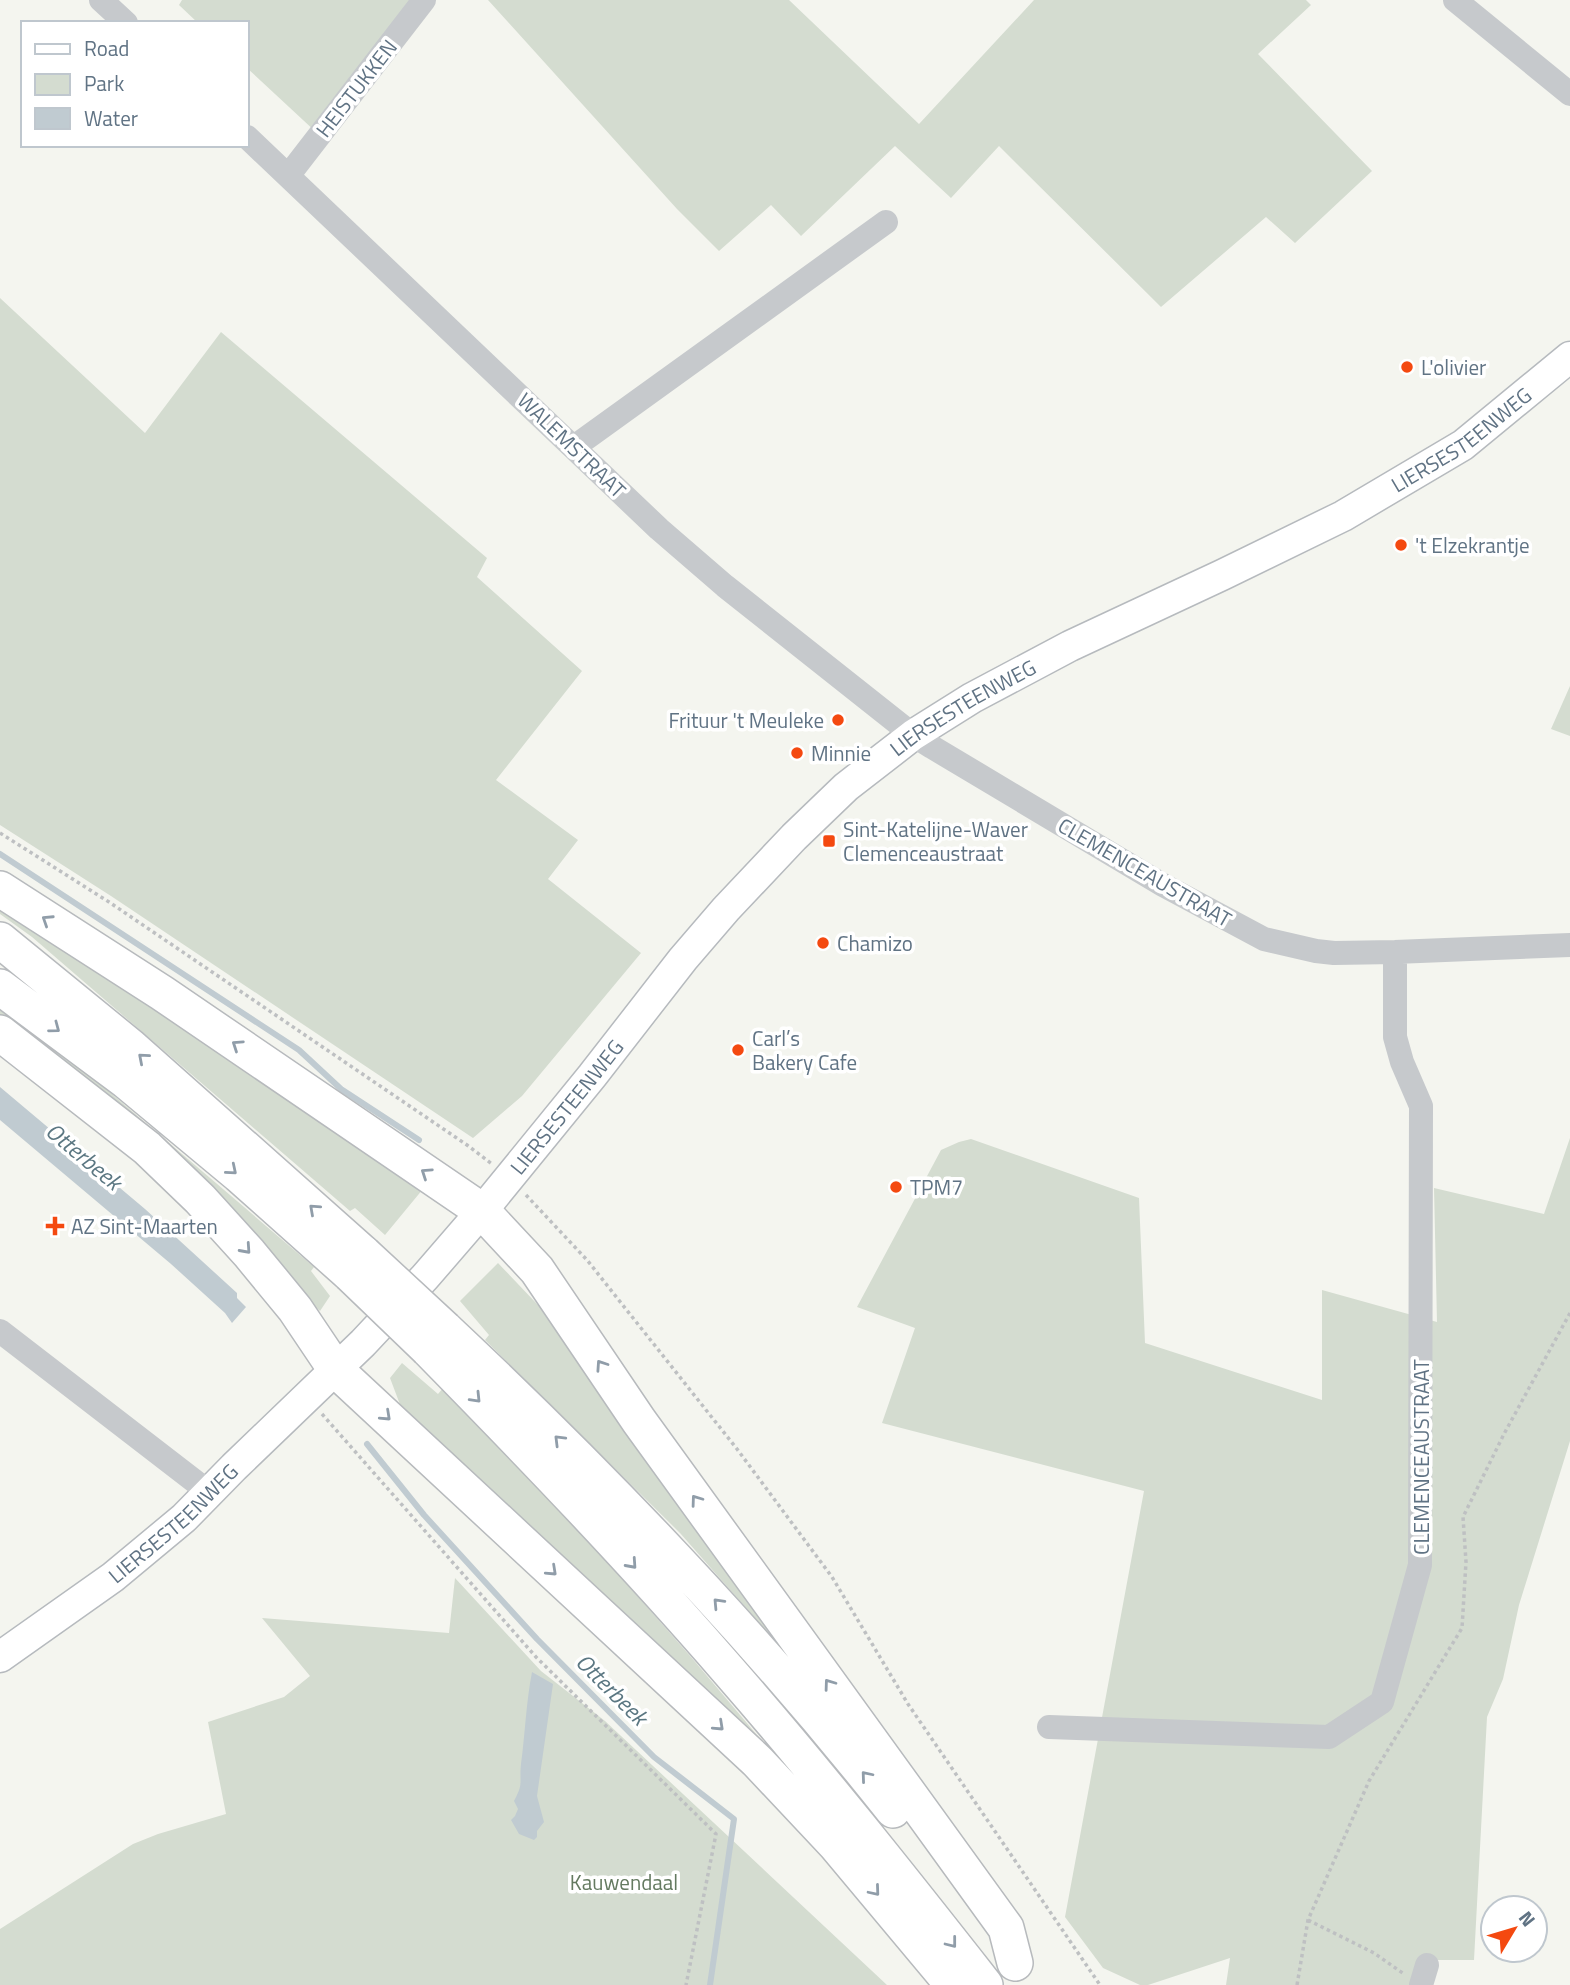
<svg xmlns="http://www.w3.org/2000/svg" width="1570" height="1985" font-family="'Titillium Web',sans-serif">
<rect width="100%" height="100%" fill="#f4f5ef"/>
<!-- green -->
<path fill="#d4dcd0" d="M182,0h239l-104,133 -70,-65v-45h-49l-19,-18z
M488,0h301l130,124 115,-124h272l5,5 -53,49 114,117 -77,72 -29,-26 -105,90 -162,-161 -48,52 -56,-52 -94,90 -30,-31 -52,46 -42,-42z
M0,298l145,135 76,-101 266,226 -10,19 105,94 -86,109 82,60 -30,39 93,74 -119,143 -49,42 -362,-242 -111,-71z
M1570,686v50l-19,-7z
M0,903l423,286 -38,46 -30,-27 -5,3 -318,-274 -32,-23z
M0,1010l106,79 208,178 -3,4 19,25 -10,15 -320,-289z
M1570,1138v303l-51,164 -16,74 -16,38 -13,243h-39l-21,25h-188l4,-27 -82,27h-8l-37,-17 -38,-51 79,-426 -262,-68 33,-95 -58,-21 84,-157 18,-8 12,-3 168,59 6,145 177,57v-110l115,32 -3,-134 110,26z
M498,1263l58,61 291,399 -167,-190 -195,-193 4,-5 -29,-34z
M402,1363l36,31 5,-6 119,122 129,147 165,195 -449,-429 -17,-45z
M455,1578l86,93 64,50 282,264h-887v-56l133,-85 25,-10 68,-20 -18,-92 76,-25 26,-21 -48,-58 187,15z"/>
<!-- water -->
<path fill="#c0cbd1" d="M0,1087l145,122 92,84v5l9,9 -14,16 -7,-10 -54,-49 -171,-144z
M532,1672l21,12 -16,112 7,26 -7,9v6l-3,3 -15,-6 -8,-14 4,-4 3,-7 -4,-8c10,-18 5,-18 7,-37 4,-30 5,-61 11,-92z"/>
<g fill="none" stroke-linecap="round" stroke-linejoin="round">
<!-- stream -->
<path stroke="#c0cbd1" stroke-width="6" d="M0,854l299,196 42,39 78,51
M367,1444l57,71 113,124 117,118 80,62 -24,166"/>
<!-- major casing -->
<g stroke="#b6babe" stroke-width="33">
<g id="major">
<path id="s1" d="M0,1657l113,-80 71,-59 50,-51 129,-124 62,-66 57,-66 110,-135 91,-117 43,-50 68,-72 52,-50 67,-52 59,-37 98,-52 152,-71 121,-59 120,-71 107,-88"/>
</g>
</g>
<!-- highway casing -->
<g stroke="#b7babd" stroke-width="38">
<path id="highway" d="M0,889l162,104 320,218 55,59 102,151 367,507 9,35
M0,940l131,107 233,207
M0,987l126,94 113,94 110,98
M0,1033l147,115 53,51 49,54 46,56 41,61 421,391 79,84 117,140
M445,1329c160,150 312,309 448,481
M428,1349c103,105 204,210 300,321 89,102 173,208 257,315"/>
</g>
<!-- path -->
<path stroke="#bec0c2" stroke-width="3.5" stroke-dasharray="3.5 3.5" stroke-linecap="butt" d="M0,833l109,69 358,243 25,19
M526,1195l61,65 150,189 95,128 76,127 192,281
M322,1414l214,243 180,177 -30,151
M1308,1920l66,33 30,21
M1297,1985l11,-65 61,-139 93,-153 4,-66 -3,-45 41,-83 66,-121"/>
<!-- minor -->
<path stroke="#c6c9cc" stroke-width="24" d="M101,0l25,23
M1455,0l115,94
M247,137l412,392 66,57 188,149 19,12 231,138 101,54 52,12 18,2 61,-1 175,-7
M288,176l136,-176
M574,447l312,-225
M0,1331l210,162
M1049,1727l280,10 53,-35 38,-137 1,-459 -19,-44 -7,-25v-85
M1421,1985l6,-20"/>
<!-- major -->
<use href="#major" stroke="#fff" stroke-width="30"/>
<!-- highway -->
<use href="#highway" stroke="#fff" stroke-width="35"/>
<!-- highway-bridge casing -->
<g stroke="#b7babd" stroke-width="38" stroke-linecap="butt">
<path id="highway-bridge" d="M364,1254l81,75
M350,1274l78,75"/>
</g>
<!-- highway-bridge -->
<use href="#highway-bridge" stroke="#fff" stroke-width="35"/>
</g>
<!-- one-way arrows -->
<defs><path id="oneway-chevron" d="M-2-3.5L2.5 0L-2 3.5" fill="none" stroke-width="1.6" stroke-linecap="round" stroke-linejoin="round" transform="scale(1.75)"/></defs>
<g stroke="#909da9">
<use href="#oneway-chevron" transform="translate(47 920) rotate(-147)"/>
<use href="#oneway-chevron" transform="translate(55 1028) rotate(37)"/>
<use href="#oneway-chevron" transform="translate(237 1045) rotate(-146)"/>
<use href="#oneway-chevron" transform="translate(143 1058) rotate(-139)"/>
<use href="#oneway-chevron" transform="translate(232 1170) rotate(40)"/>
<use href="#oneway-chevron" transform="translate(426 1173) rotate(-146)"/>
<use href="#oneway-chevron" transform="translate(314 1209) rotate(-138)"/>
<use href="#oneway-chevron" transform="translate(246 1249) rotate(48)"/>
<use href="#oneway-chevron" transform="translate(601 1365) rotate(-124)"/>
<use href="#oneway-chevron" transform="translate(476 1398) rotate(46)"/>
<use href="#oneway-chevron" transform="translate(386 1416) rotate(43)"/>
<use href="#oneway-chevron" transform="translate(559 1440) rotate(-135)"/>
<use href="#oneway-chevron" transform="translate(696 1500) rotate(-126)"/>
<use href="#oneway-chevron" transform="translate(632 1564) rotate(48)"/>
<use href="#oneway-chevron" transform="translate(552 1571) rotate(43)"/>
<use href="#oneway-chevron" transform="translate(718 1603) rotate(-133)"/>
<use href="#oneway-chevron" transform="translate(829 1684) rotate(-126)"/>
<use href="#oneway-chevron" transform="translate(719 1726) rotate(43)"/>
<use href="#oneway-chevron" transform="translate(866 1776) rotate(-130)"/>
<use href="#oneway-chevron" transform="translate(875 1891) rotate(50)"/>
<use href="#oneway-chevron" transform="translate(952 1943) rotate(52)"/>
</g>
<!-- markers -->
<g fill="#f44910" stroke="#fff" stroke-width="2.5">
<circle cx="1407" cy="367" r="7"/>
<circle cx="1401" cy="545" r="7"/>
<circle cx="838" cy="720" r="7"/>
<circle cx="797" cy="753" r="7"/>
<rect x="822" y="834" width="14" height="14" rx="3.5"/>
<circle cx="823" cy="943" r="7"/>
<circle cx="738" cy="1050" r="7"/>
<circle cx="896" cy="1187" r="7"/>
<path d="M51.5 1215.5h7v7h7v7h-7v7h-7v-7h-7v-7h7z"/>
</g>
<g text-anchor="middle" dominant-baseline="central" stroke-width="7" stroke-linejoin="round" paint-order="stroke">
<!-- street labels -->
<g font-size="21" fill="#607384" stroke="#fff">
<text transform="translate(356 88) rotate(-52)">HEISTUKKEN</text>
<text stroke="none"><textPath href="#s1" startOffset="1927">LIERSESTEENWEG</textPath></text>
<text transform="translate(572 445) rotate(44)">WALEMSTRAAT</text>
<text stroke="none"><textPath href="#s1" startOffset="1360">LIERSESTEENWEG</textPath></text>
<text transform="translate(1145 872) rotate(30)">CLEMENCEAUSTRAAT</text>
<text stroke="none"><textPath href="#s1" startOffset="793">LIERSESTEENWEG</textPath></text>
<text transform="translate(1421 1457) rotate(-90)">CLEMENCEAUSTRAAT</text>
<text stroke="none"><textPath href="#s1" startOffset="219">LIERSESTEENWEG</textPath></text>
</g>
<!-- poi labels -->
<g font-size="21" fill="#607384" stroke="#fff" text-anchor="start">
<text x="1421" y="367">L'olivier</text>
<text x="1415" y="545">'t Elzekrantje</text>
<text x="824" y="720" text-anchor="end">Frituur 't Meuleke</text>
<text x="811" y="753">Minnie</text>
<text x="843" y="829">Sint-Katelijne-Waver<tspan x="843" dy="24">Clemenceaustraat</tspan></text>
<text x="837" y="943">Chamizo</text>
<text x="752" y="1038">Carl’s<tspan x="752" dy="24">Bakery Cafe</tspan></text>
<text x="910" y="1187">TPM7</text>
<text x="71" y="1226">AZ Sint-Maarten</text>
</g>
<!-- park labels -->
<g font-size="21" fill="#647a60" stroke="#fff">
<text x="624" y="1882">Kauwendaal</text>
</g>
<!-- water labels -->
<g font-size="23" font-style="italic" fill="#5b7782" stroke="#fff">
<text transform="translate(84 1156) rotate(40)">Otterbeek</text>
<text transform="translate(612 1689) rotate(45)">Otterbeek</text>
</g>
</g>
<!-- legend -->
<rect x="21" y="21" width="228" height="126" fill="#ffffff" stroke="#bfc7ce" stroke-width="2"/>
<rect x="35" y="44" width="35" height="10" fill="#ffffff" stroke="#bfc7ce" stroke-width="2"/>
<text x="84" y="56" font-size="21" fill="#607384">Road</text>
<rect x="35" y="74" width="35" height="21" fill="#d4dcd0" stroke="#bfc7ce" stroke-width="2"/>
<text x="84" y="91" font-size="21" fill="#607384">Park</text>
<rect x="35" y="108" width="35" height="21" fill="#c0cbd1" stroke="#bfc7ce" stroke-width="2"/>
<text x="84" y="126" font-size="21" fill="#607384">Water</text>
<!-- north arrow -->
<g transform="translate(1514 1929) rotate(52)"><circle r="33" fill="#ffffff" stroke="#bfc7ce" stroke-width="2"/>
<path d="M0-5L12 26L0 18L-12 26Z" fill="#f44910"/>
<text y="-10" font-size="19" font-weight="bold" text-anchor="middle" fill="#607384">N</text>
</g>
</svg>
